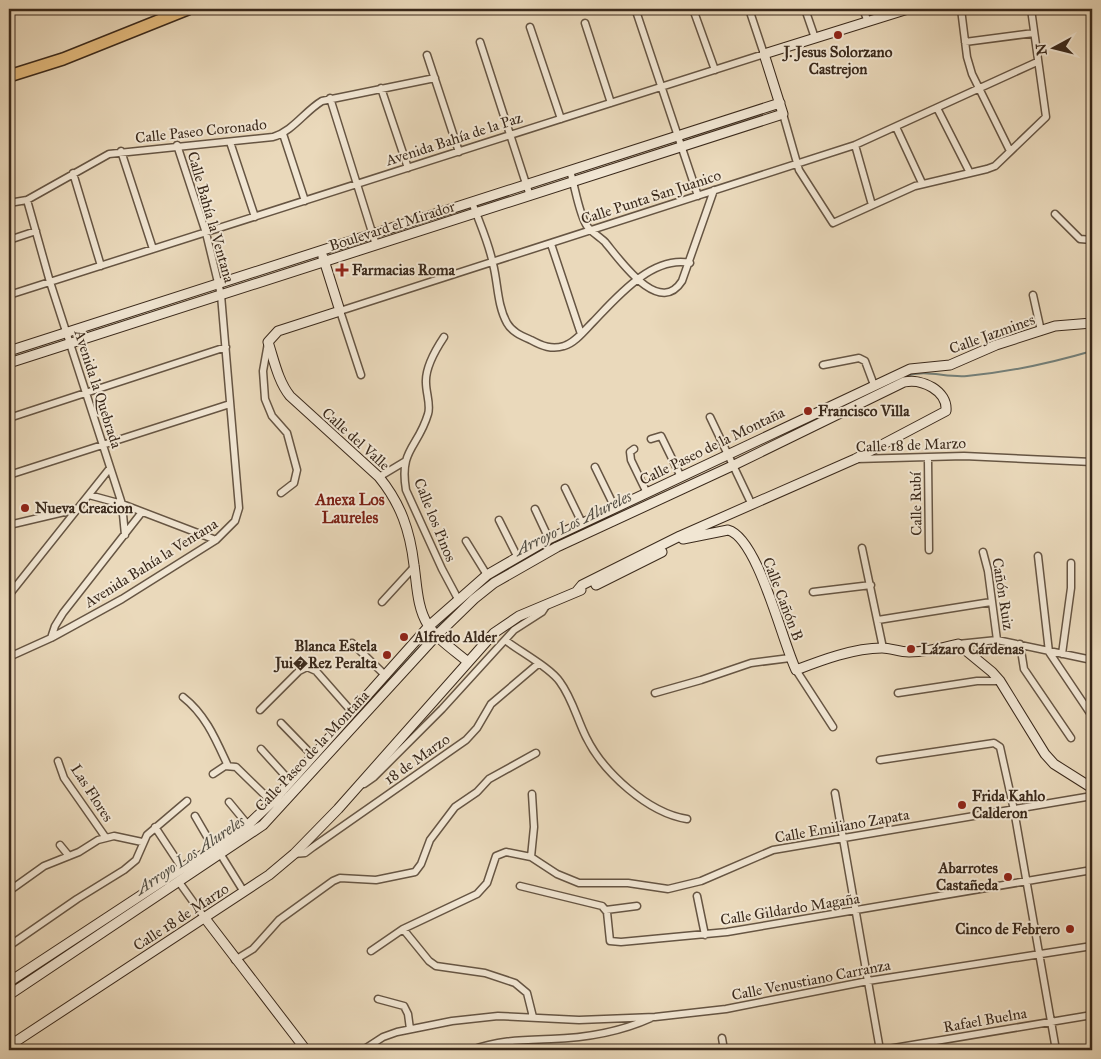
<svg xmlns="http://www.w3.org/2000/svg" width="1101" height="1059" font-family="'IM FELL Great Primer',serif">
<rect width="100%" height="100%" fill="#ead9bb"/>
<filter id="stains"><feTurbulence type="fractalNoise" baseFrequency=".004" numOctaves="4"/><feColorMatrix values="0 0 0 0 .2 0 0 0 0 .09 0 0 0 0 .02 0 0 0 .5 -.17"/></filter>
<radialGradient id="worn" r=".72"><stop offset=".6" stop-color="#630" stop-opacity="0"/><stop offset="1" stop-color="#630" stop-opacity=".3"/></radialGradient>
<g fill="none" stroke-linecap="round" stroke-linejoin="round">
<!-- stream -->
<path stroke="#737f79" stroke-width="2" d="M906,376c20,-7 40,2 61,0 43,-4 84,-13 125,-25
M534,553l76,-38
M473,593l39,-28
M436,629l22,-23
M314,762l117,-127
M254,826l20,-19
M102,926l105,-68"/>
<!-- street casing -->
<g stroke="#665543" stroke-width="9">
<path id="street" d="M693,9l22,61
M805,9l10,29
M863,9l5,13
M961,9l6,48 5,17 38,77
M637,14l61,182
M585,23l26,80
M530,27l31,92
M480,42l50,154
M965,42l69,-9
M427,55l32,97
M381,88l27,80
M330,98l46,147
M937,108l33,65
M783,114l16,56 34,53 82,-37 72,-17 8,-3 51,-49 -15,-108
M896,127l26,56
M283,134l22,67
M230,142l25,75
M855,145l17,60
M121,151l32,98
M570,171c5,15 9,44 17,55 4,6 12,10 18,16 15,18 54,75 77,39l32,-91
M73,173l28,93
M27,200l23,82 72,222 3,31
M472,202c7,20 17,41 21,62 5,19 4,41 14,59 5,9 15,13 24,17 11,6 21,10 33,6 11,-3 21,-16 29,-24 23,-24 59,-67 97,-59
M9,203l18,-3 82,-46 164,-17c20,-6 32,-26 49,-36l113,-23
M1055,214l25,25 12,1
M9,240l27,-9
M551,244l30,90
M9,295l755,-241 -15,-45
M1033,295l8,36
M444,337c-8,12 -19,31 -18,46 0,10 5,22 2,31 -10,34 -29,35 -22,76l36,79 16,30
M268,343l-5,28 2,28 7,17 15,17 10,37 -3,13 -13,10
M823,365l36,-7 6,3 9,24
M361,375l-21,-64 515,-166 182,-83
M710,417l42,88
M9,418l217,-71
M651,439l10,-3 20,41
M634,449l-4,3 1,8 16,33
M856,459l108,-3 128,6
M928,459l1,91
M595,467l20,41
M9,475l221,-71
M379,477l25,-15
M565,488l17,35
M89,495l33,9 94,36
M535,509l14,30
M499,520l18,36
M9,525l68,-16
M466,541l21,34
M862,548l21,100
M983,552l5,19 9,69
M1038,556l11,96 43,64
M813,592l58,-7
M9,595l101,-127
M382,602l33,-36
M878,620l113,-18
M51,638l4,-12 8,-13 79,-101
M505,640c14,11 46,28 55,42 12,16 17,37 26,55 17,35 62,76 101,82
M352,643l34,33
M958,644l39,-4 95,20
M1020,644l4,25 47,69
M1062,654l9,-66v-25
M9,657l42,-19 71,-39 94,-59 19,-19 4,-13 -18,-213 -15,-62 -29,-88
M796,670l37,57
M655,693l46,-13 50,-17 39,-5
M898,693l79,-12h23
M183,697c23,18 33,43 45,69
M260,710l39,-39 8,-4 9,4 36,41
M281,723l32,33
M261,749l29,32
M880,760l114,-17 6,4 14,63 42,240
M58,761l6,17 42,60
M213,774l12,-8 11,1 36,35
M364,784l10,-7 68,-68 72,-79 28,-18 4,-6
M835,793l45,257
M229,802l19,23
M195,816l18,31
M155,827l27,41
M60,845l9,11
M294,854l11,-1 8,-6 153,-107 11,-12 14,-24 47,-40
M221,855l23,37
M531,857l3,-30 -2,-33
M179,882l25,35
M520,886l82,20 5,6 3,29 11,1 106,-10 365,-62
M9,891l35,-25 35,-14 19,-12 16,-4 28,6
M697,896l8,39
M606,910l31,-4
M403,929l26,32 7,5 49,7 30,10 12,10 6,24
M9,946l68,-47 47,-29 12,-10 11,-25 40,-34
M371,951l32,-22 74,-35 10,-11 9,-27 10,-4 25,5 26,17 22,9h49l40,6 33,-8 72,-31 319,-54
M235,960l18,-11 26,-29 54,-39 7,-3 36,2 39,-8 6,-8 9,-24 25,-33 22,-15 12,-13 47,-26
M378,999l26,7 4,8 2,15
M722,1038l2,12
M363,1050l20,-13 14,-5 55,-11 46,-5 81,4 76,-3 71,-8 142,-28 224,-35
M472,1050c26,-10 51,-10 79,-11 34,-1 69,-7 100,-21
M882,1050l210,-35"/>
</g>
<!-- secondary casing -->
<g stroke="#3a291b" stroke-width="11">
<path id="secondary" d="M323,257l17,54 -62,20 -10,11c6,18 10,39 22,54l89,81c22,27 31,54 35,88 3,20 3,43 14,60 9,14 27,26 40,37
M9,351l771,-248
M9,363l774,-249 -19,-60 144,-45
M681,537l2,2 45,-9c30,8 54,111 68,140 26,-10 58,-22 86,-22 9,0 17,4 27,4 16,0 33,-4 49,-8l34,28 8,9 45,73 9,10 38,24
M596,585l66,-33
M204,917l102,133
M9,982l239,-157 24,-23 157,-176 58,-51 62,-36 361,-170 40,-4 46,-20 59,-19 37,-3
M9,995l254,-170 174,-190 37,-36 20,-16 63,-36 175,-81 172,-84c18,-4 44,9 42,29l-91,48 -175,77 -98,49 -5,6
M9,1046l260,-171 25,-21 44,-45 156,-176 25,-17 62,-26"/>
</g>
<!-- highway casing -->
<g stroke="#3a291b" stroke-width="14">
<path id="highway" d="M9,76l54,-17 125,-50"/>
</g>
<!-- street -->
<use href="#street" stroke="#f1e6d3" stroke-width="6"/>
<!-- secondary -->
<use href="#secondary" stroke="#f1e6d3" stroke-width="9"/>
<!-- highway -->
<use href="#highway" stroke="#e5bc7e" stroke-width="11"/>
</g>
<!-- markers -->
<g fill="#8f2418" stroke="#f1e6d3" stroke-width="2">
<circle cx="838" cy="35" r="5"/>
<path d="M339.5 262.5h5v5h5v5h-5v5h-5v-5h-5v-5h5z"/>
<circle cx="808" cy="411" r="5"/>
<circle cx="25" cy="508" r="5"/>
<circle cx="404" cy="637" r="5"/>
<circle cx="911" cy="649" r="5"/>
<circle cx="387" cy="655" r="5"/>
<circle cx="962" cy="805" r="5"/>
<circle cx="1008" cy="877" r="5"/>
<circle cx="1070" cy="929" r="5"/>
</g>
<g text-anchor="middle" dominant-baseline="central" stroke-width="4" stroke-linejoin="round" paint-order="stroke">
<!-- poi labels -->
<g font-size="15" font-weight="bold" fill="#3a291b" stroke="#f1e6d3" text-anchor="start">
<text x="838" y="52" text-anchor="middle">J. Jesus Solorzano<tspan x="838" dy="17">Castrejon</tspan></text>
<text x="352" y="270">Farmacias Roma</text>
<text x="818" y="411">Francisco Villa</text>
<text x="35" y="508">Nueva Creacion</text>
<text x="414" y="637">Alfredo Alder</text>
<text x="377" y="646" text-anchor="end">Blanca Estela<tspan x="377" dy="17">Jui�Rez Peralta</tspan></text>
<text x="921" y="649">Lázaro Cárdenas</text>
<text x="972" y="796">Frida Kahlo<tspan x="972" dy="17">Calderon</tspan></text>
<text x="998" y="868" text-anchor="end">Abarrotes<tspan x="998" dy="17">Castañeda</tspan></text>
<text x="1060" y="929" text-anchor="end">Cinco de Febrero</text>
</g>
<!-- street labels -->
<g font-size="15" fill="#3a291b" stroke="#f1e6d3">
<text transform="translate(201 131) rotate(-6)">Calle Paseo Coronado</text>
<text transform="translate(454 139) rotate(-18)">Avenida Bahía de la Paz</text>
<text transform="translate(651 197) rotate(-18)">Calle Punta San Juanico</text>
<text transform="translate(211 217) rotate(74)">Calle Bahía la Ventana</text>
<text transform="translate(392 226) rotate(-18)">Boulevard el Mirador</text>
<text transform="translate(992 334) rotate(-20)">Calle Jazmines</text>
<text transform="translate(98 389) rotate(72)">Avenida la Quebrada</text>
<text transform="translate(356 439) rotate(42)">Calle del Valle</text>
<text transform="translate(911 445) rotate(-2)">Calle 18 de Marzo</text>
<text transform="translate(712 446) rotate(-26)">Calle Paseo de la Montaña</text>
<text transform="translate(916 504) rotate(-91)">Calle Rubí</text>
<text transform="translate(435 520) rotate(68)">Calle los Pinos</text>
<text transform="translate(151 563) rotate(-32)">Avenida Bahía la Ventana</text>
<text transform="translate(1003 594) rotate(81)">Cañón Ruiz</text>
<text transform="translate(783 599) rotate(69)">Calle Cañón B</text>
<text transform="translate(312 751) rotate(-47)">Calle Paseo de la Montaña</text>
<text transform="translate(417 759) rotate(-35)">18 de Marzo</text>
<text transform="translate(92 793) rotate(57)">Las Flores</text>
<text transform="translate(842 826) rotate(-10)">Calle Emiliano Zapata</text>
<text transform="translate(790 909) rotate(-9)">Calle Gildardo Magaña</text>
<text transform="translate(181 917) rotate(-33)">Calle 18 de Marzo</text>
<text transform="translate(811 980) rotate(-11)">Calle Venustiano Carranza</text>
<text transform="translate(985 1020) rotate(-10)">Rafael Buelna</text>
</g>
<!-- neighbourhood labels -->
<g font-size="16" font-weight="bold" fill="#7a1f14" stroke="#f1e6d3">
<text x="350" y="499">Anexa Los<tspan x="350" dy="18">Laureles</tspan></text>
</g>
<!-- water labels -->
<g font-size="16" font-style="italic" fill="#524d42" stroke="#f1e6d3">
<text transform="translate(573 523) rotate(-26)">Arroyo Los Alureles</text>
<text transform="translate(190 855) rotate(-34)">Arroyo Los Alureles</text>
</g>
</g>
<!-- margin -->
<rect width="1101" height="1059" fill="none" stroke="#ead9bb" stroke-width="30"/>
<rect x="10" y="10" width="1081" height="1039" fill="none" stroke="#3a291b" stroke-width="2.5"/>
<rect x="15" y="15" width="1071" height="1029" fill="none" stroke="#3a291b"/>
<!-- north arrow -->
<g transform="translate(1054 48) rotate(263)" stroke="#f1e6d3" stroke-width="4" paint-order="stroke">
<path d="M0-4L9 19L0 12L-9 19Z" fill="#3a291b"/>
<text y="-8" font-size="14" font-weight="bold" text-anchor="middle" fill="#3a291b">N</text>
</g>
<rect width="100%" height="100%" filter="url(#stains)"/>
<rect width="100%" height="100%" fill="url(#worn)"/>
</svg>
